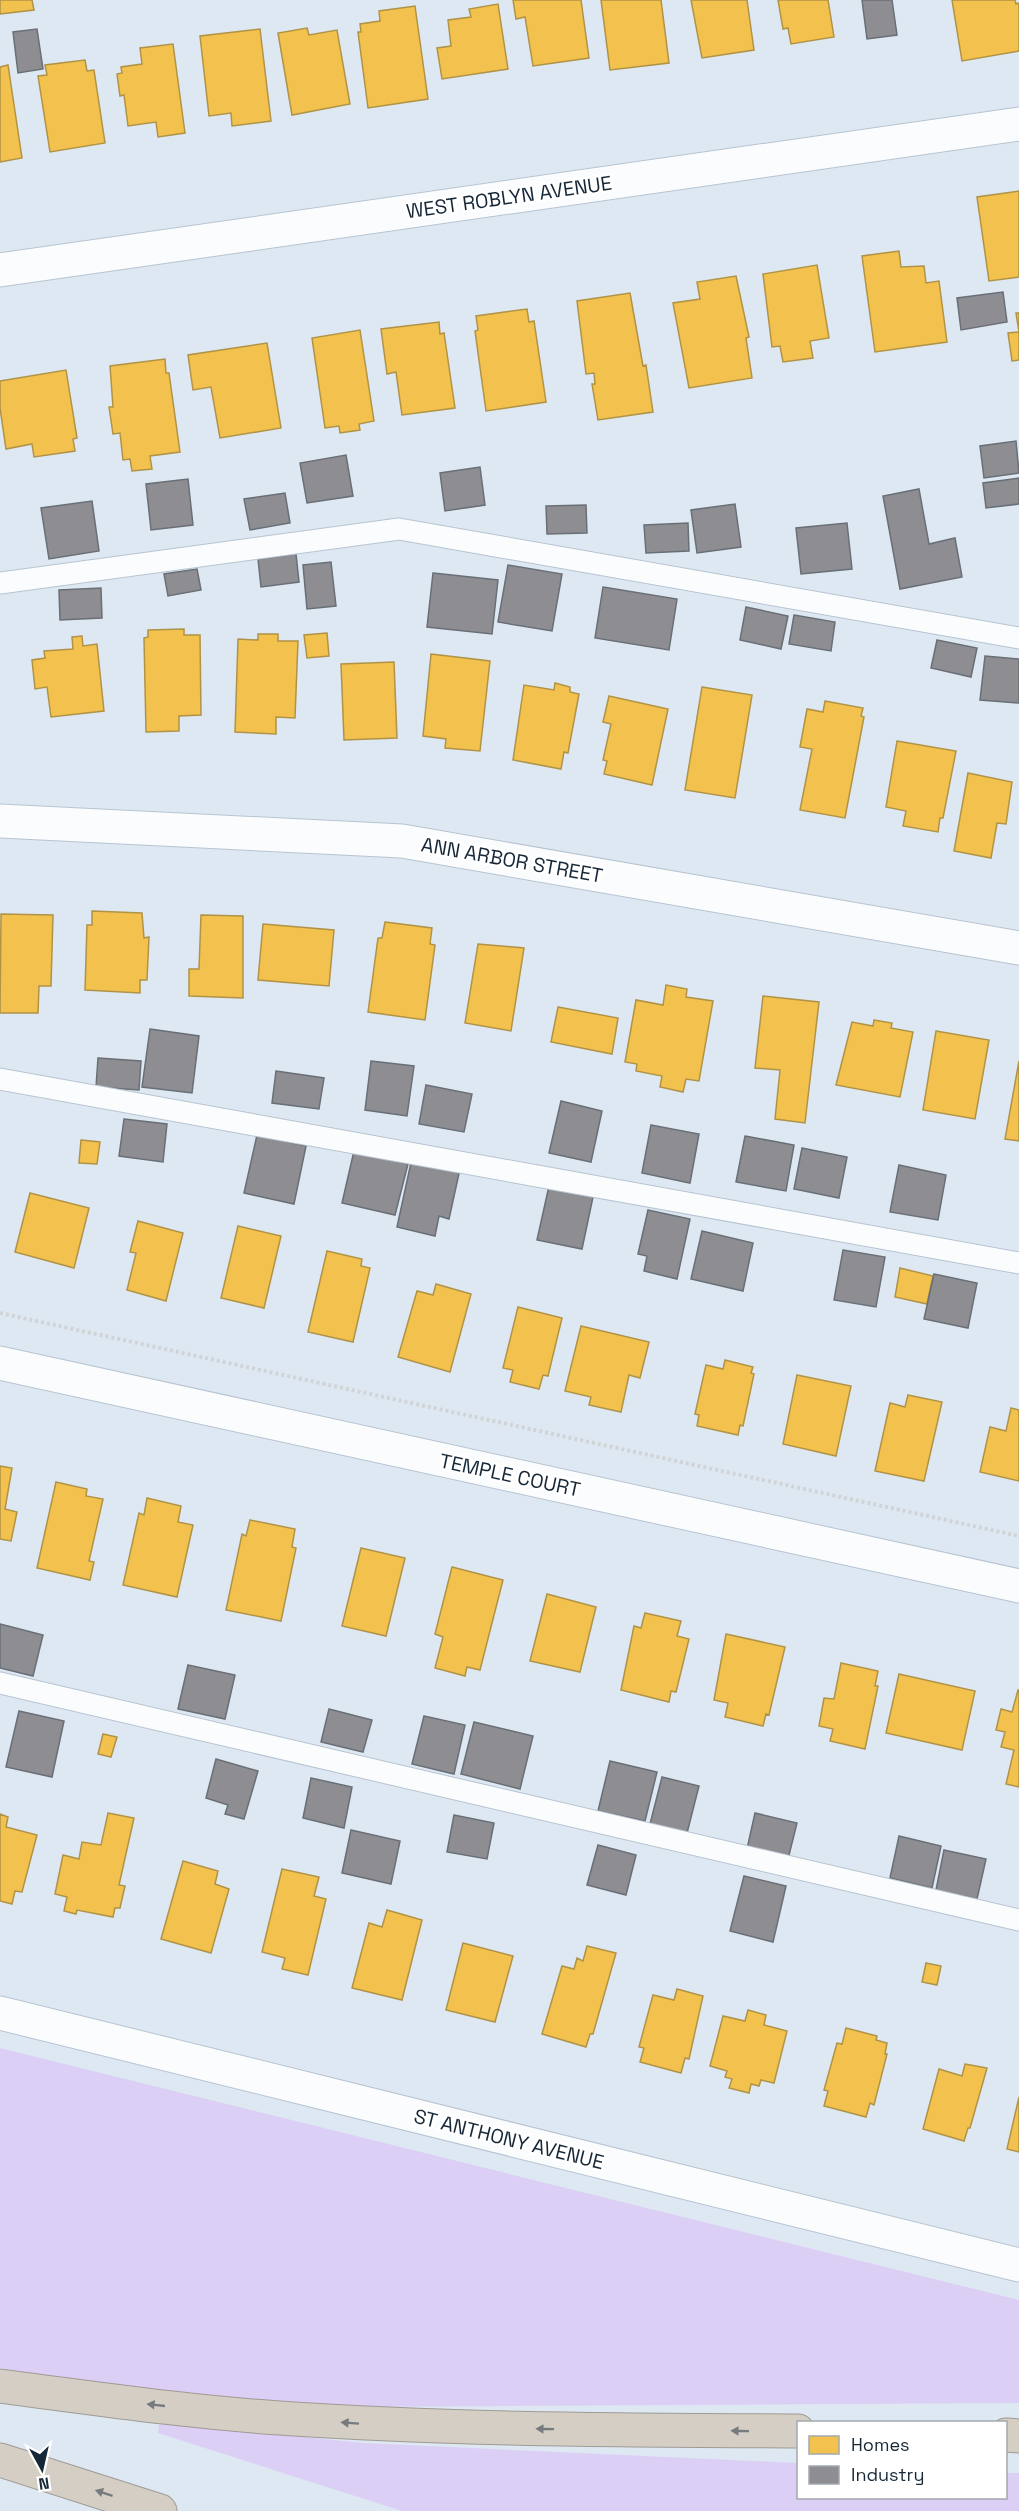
<svg xmlns="http://www.w3.org/2000/svg" width="1019" height="2511" font-family="'Space Grotesk',sans-serif">
<rect width="100%" height="100%" fill="#dee8f2"/>
<!-- green -->
<path fill="#dccff6" d="M0,2048l1019,252v103l-663,4c-119,-6 -240,-13 -356,-39z
M159,2423l205,20 434,20v35h208v-25h13v38h-617l-244,-78z"/>
<!-- homes -->
<path fill="#f2c14e" stroke="#b09347" stroke-width="1.5" d="M0,0h32l2,10 -34,4z
M513,0h68l8,58 -56,8 -8,-49 -9,2z
M601,0h60l8,63 -59,7z
M691,0h56l7,50 -52,8z
M778,0h50l6,37 -43,7 -3,-16 -5,1z
M952,0h63l1,4 3,-1v48l-57,10z
M498,4l10,65 -66,10 -5,-31 14,-2 -3,-26 23,-3 -2,-8z
M415,6l13,93 -60,9 -10,-76h3l-1,-8 20,-3 -1,-10z
M307,28l2,7 28,-5 13,74 -58,11 -14,-82z
M260,29l11,92 -39,5 -1,-13 -22,3 -9,-80z
M173,44l12,89 -27,4 -2,-15 -28,4 -4,-31 -4,1 -3,-22 5,-1 -1,-6 21,-3 -2,-16z
M85,60l2,11 7,-1 11,73 -55,9 -12,-76 9,-1 -2,-10z
M8,65l14,93 -22,4v-95z
M1019,191v86l-30,4 -12,-84z
M899,251l2,16 23,-1 2,17 13,-2 8,61 -72,10 -13,-96z
M817,265l12,73 -19,3 3,17 -30,4 -3,-16 -8,1 -9,-73z
M736,276l13,61 -3,1 6,40 -63,10 -16,-85 27,-4 -3,-17z
M630,293l13,73 3,-1 7,47 -55,8 -6,-36h3l-1,-11 -8,1 -9,-73z
M527,309l2,13 5,-1 12,81 -60,9 -11,-80 3,-1 -2,-14z
M1016,313h3v47l-7,1 -4,-28 11,-1z
M439,322l1,12 4,-1 11,75 -53,7 -6,-43 -9,2 -6,-45z
M360,330l14,91 -15,3 1,6 -20,3 -1,-7 -14,2 -13,-90z
M267,343l14,85 -61,10 -9,-51 -18,3 -5,-35z
M165,359l1,14h3l11,79 -30,4 2,13 -20,2 -2,-12 -7,1 -3,-27 -7,1 -4,-27h4l-3,-41z
M66,370l11,68 -4,1 2,12 -41,6 -2,-13 -26,5 -6,-41v-27z
M184,629v6h16l1,80 -22,1v15l-33,1 -2,-94 4,-1v-7z
M327,633l2,23 -22,2 -3,-23z
M258,634h20v7h20l-3,77 -19,-1v17l-41,-2 3,-93 20,1z
M82,636l1,10 14,-2 7,67 -53,6 -4,-30 -12,2 -3,-29 13,-2 -1,-7 29,-2 -1,-12z
M431,654l59,7 -10,90 -35,-3 1,-9 -23,-3z
M394,662l3,76 -53,2 -3,-76z
M555,683l15,4v5l9,2 -11,59 -4,-1 -3,17 -48,-9 11,-75 30,5z
M702,687l50,8 -17,103 -50,-8z
M609,696l59,13 -16,76 -48,-11 3,-13 -4,-1 8,-36 -8,-2z
M825,701l38,7 -2,8 3,1 -19,101 -45,-8 12,-61 -12,-2 7,-38 16,3z
M897,741l59,10 -13,67h-3l-2,14 -35,-6 3,-15 -20,-4z
M968,773l44,9 -6,42 -9,-1 -6,35 -37,-7z
M92,911l50,2 2,25 5,-1 -2,43h-7v13l-55,-3 2,-65h5z
M1,914l52,1 -2,71h-12l-1,27h-38z
M201,915l42,1v82l-54,-2v-27h10z
M385,922l47,6 -2,16 5,1 -10,75 -57,-8 10,-74h4z
M263,924l71,6 -5,56 -71,-6z
M478,944l46,4 -13,83 -46,-8z
M666,985l21,4 -1,8 27,4 -14,80 -13,-2 -3,13 -23,-5 2,-11 -26,-5 1,-7 -12,-2 11,-62 27,5z
M763,996l56,6 -14,121 -30,-4 5,-49 -25,-2z
M558,1007l60,11 -6,36 -61,-12z
M874,1020l18,3 -1,5 22,4 -13,65 -64,-12 16,-63 21,4z
M936,1031l53,9 -14,79 -52,-9z
M1019,1061v80l-14,-2z
M81,1140l19,2 -3,22 -18,-1z
M30,1193l59,15 -15,60 -59,-16z
M138,1221l45,12 -17,68 -39,-11 9,-37 -6,-1z
M238,1226l43,10 -17,72 -43,-10z
M327,1251l35,8 -1,7 9,2 -17,74 -45,-10z
M900,1268l33,8 -6,28 -32,-7z
M436,1284l35,10 -21,78 -52,-15 19,-66 16,4z
M518,1307l44,11 -14,58 -5,-1 -4,14 -29,-7 3,-12 -10,-2z
M581,1326l68,16 -9,36 -11,-3 -8,37 -32,-7 2,-8 -26,-6z
M725,1360l28,7 -2,6 3,1 -11,52 -3,-1 -2,10 -41,-9 2,-11 -4,-1 11,-49 17,4z
M797,1375l54,11 -15,70 -53,-12z
M908,1395l34,7 -18,79 -49,-10 15,-68 15,4z
M1011,1408l8,2v71l-39,-9 10,-45 16,4z
M0,1466l12,2 -7,41 12,3 -6,29 -11,-2z
M56,1482l31,7 -1,7 17,3 -14,62 5,1 -4,18 -53,-12z
M147,1498l34,8 -3,16 15,3 -16,72 -54,-12 16,-72 5,2z
M250,1520l45,9 -3,18 4,1 -15,73 -55,-11 16,-76 4,2z
M361,1548l44,10 -19,78 -44,-10z
M452,1567l51,13 -23,90 -13,-3 -2,9 -30,-8 8,-31 -8,-3z
M547,1594l49,13 -16,65 -50,-11z
M645,1613l36,8 -4,15 12,3 -13,53 -5,-1 -2,11 -48,-12 13,-64 7,2z
M726,1634l59,13 -16,68 -3,-1 -3,12 -38,-9 3,-14 -14,-3z
M841,1663l37,8 -3,15h3l-13,63 -35,-8 3,-12 -14,-3 5,-28 10,1z
M899,1674l76,17 -13,59 -76,-17z
M1018,1690h1v97l-13,-3 8,-34 -13,-3 4,-15 -9,-2 5,-21 11,3z
M103,1734l14,3 -6,20 -13,-3z
M108,1813l26,5 -15,67 6,1 -5,22h-5l-2,9 -36,-7 -1,4 -12,-3 3,-14 -12,-3 8,-39 16,4 3,-17 19,3z
M0,1814l8,3 -2,10 31,8 -15,57 -7,-1 -3,13 -12,-3z
M183,1861l35,10 -3,13 14,5 -18,64 -50,-14z
M282,1869l37,8 -5,19 12,3 -18,76 -26,-6 3,-11 -23,-6z
M387,1910l35,10 -20,80 -50,-12 17,-65 13,4z
M463,1943l50,13 -18,66 -49,-12z
M587,1946l29,7 -23,81h-3l-4,13 -44,-13 20,-68 12,3 3,-11 6,3z
M926,1963l15,3 -4,19 -15,-3z
M677,1989l26,7 -14,63 -4,-1 -4,15 -41,-11 4,-14 -5,-1 14,-52 21,5z
M748,2010l18,5 -2,10 23,6 -13,52 -13,-3 -2,6 -8,-2 -2,9 -20,-5 3,-9 -7,-2 2,-6 -17,-5 13,-50 22,5z
M846,2028l31,8 -1,4 11,3 -2,11h2l-13,51 -4,-2 -4,14 -42,-11 4,-15 -4,-1 13,-47 5,1z
M965,2064l22,4 -17,60h-2l-4,13 -41,-12 16,-60 23,7z
M1019,2097v55l-12,-3z"/>
<!-- industry -->
<path fill="#8d8d92" stroke="#696f77" stroke-width="1.5" d="M862,0h30l5,35 -30,4z
M37,29l6,40 -25,4 -5,-41z
M1003,292l4,30 -46,8 -4,-32z
M1016,441l3,32 -35,5 -4,-32z
M346,455l7,41 -46,7 -7,-40z
M480,467l5,38 -40,6 -5,-38z
M1019,478v26l-33,4 -3,-25z
M188,479l5,46 -42,5 -5,-46z
M919,489l10,55 26,-6 7,39 -62,12 -17,-93z
M285,493l5,30 -40,7 -6,-31z
M92,501l7,50 -50,8 -8,-51z
M735,504l6,43 -44,6 -6,-43z
M586,505l1,28 -40,1 -1,-28z
M688,523l1,28 -43,2 -2,-28z
M847,523l5,46 -51,5 -5,-46z
M296,554l3,28 -38,5 -3,-28z
M331,562l5,44 -29,3 -4,-44z
M508,565l54,9 -10,57 -54,-9z
M197,569l4,21 -33,6 -4,-22z
M433,573l65,7 -6,54 -65,-7z
M603,587l74,12 -8,51 -74,-12z
M101,588l1,30 -42,2 -1,-30z
M746,607l42,9 -7,33 -41,-9z
M794,615l41,7 -4,29 -42,-7z
M937,640l40,8 -6,29 -40,-9z
M985,656l34,3v44l-39,-3z
M150,1029l49,7 -7,57 -50,-6z
M98,1058l43,3 -2,29 -43,-3z
M371,1061l43,5 -7,50 -42,-6z
M276,1071l48,7 -5,31 -47,-6z
M426,1085l46,9 -8,38 -45,-8z
M561,1101l41,10 -11,51 -42,-9z
M124,1119l43,5 -4,38 -44,-6z
M651,1125l48,9 -9,49 -48,-10z
M257,1135l49,11 -12,58 -50,-11z
M745,1136l49,9 -8,46 -50,-9z
M802,1148l45,9 -8,41 -45,-9z
M354,1151l54,13 -13,51 -53,-12z
M412,1158l48,11 -11,50 -10,-3 -4,20 -38,-9z
M899,1165l47,10 -8,45 -48,-8z
M549,1186l44,11 -11,52 -45,-9z
M648,1210l42,9 -13,60 -33,-8 3,-15 -9,-2z
M702,1231l51,12 -10,48 -52,-12z
M843,1250l42,7 -9,50 -42,-7z
M934,1274l43,9 -9,45 -44,-9z
M0,1624l43,11 -10,41 -33,-8z
M188,1665l47,10 -10,44 -47,-10z
M329,1709l43,11 -9,32 -42,-10z
M19,1711l45,10 -12,56 -46,-10z
M424,1716l41,9 -11,49 -42,-10z
M474,1722l59,14 -13,53 -59,-15z
M216,1759l42,12 -14,48 -19,-5 3,-9 -22,-7z
M610,1761l47,11 -12,49 -47,-10z
M662,1777l37,9 -12,47 -37,-9z
M311,1778l41,9 -8,41 -41,-10z
M755,1813l42,10 -9,36 -41,-10z
M454,1815l40,8 -7,36 -40,-7z
M351,1830l49,11 -9,43 -49,-11z
M899,1836l42,10 -9,42 -42,-10z
M598,1845l38,10 -10,40 -39,-10z
M944,1850l42,9 -9,40 -41,-9z
M744,1876l42,10 -13,56 -43,-11z"/>
<g fill="none" stroke-linecap="round" stroke-linejoin="round">
<!-- service casing -->
<g stroke="#b7c4d1" stroke-width="23">
<path id="service" d="M0,583l399,-54 620,109
M0,1079l1019,184
M0,1683l1019,237"/>
</g>
<!-- minor casing -->
<g stroke="#b7c4d1" stroke-width="35">
<path id="minor" d="M0,270l1019,-146
M0,821l402,20 617,107
M0,1363l1019,223
M0,2013l1019,252"/>
</g>
<!-- motorway casing -->
<g stroke="#9e9a95" stroke-width="35">
<path id="motorway" d="M0,2386c93,12 187,26 280,32 173,12 346,12 518,13
M1006,2435l13,1
M0,2460l160,51"/>
</g>
<!-- path -->
<path stroke="#d0d4d7" stroke-width="4" stroke-dasharray="3 3" stroke-linecap="butt" d="M0,1313l1019,223"/>
<!-- service -->
<use href="#service" stroke="#fafcfd" stroke-width="21"/>
<!-- minor -->
<use href="#minor" stroke="#fafcfd" stroke-width="33"/>
<!-- motorway -->
<use href="#motorway" stroke="#d5cec4" stroke-width="33"/>
</g>
<!-- one-way arrows -->
<defs><path id="oneway-solid" d="M-6-.8H1V-3.2L6.5 0L1 3.2V.8H-6Z" transform="scale(1.5)"/></defs>
<g fill="#767b7e">
<use href="#oneway-solid" transform="translate(156 2405) rotate(-174)"/>
<use href="#oneway-solid" transform="translate(350 2423) rotate(-176)"/>
<use href="#oneway-solid" transform="translate(545 2429) rotate(-179)"/>
<use href="#oneway-solid" transform="translate(740 2431) rotate(-179)"/>
<use href="#oneway-solid" transform="translate(104 2493) rotate(-162)"/>
</g>
<g text-anchor="middle" dominant-baseline="central" stroke-width="6" stroke-linejoin="round" paint-order="stroke">
<!-- street labels -->
<g font-size="20" fill="#162838" stroke="#fff">
<text transform="translate(509 197) rotate(-8)">WEST ROBLYN AVENUE</text>
<text transform="translate(512 860) rotate(10)">ANN ARBOR STREET</text>
<text transform="translate(510 1475) rotate(12)">TEMPLE COURT</text>
<text transform="translate(509 2139) rotate(14)">ST ANTHONY AVENUE</text>
</g>
</g>
<!-- legend -->
<rect x="797" y="2421" width="210" height="78" fill="#ffffff" stroke="#a2a9af" stroke-width="1.5"/>
<rect x="809" y="2436" width="30" height="18" fill="#f2c14e" stroke="#a2a9af" stroke-width="1.5"/>
<text x="851" y="2451" font-size="18" fill="#162838">Homes</text>
<rect x="809" y="2466" width="30" height="18" fill="#8d8d92" stroke="#a2a9af" stroke-width="1.5"/>
<text x="851" y="2481" font-size="18" fill="#162838">Industry</text>
<!-- north arrow -->
<g transform="translate(42 2469) rotate(172)" stroke="#ffffff" stroke-width="4.5" paint-order="stroke">
<path d="M0-4.5L10 22L0 15L-10 22Z" fill="#162838"/>
<text y="-9" font-size="16" font-weight="bold" text-anchor="middle" fill="#162838">N</text>
</g>
</svg>
